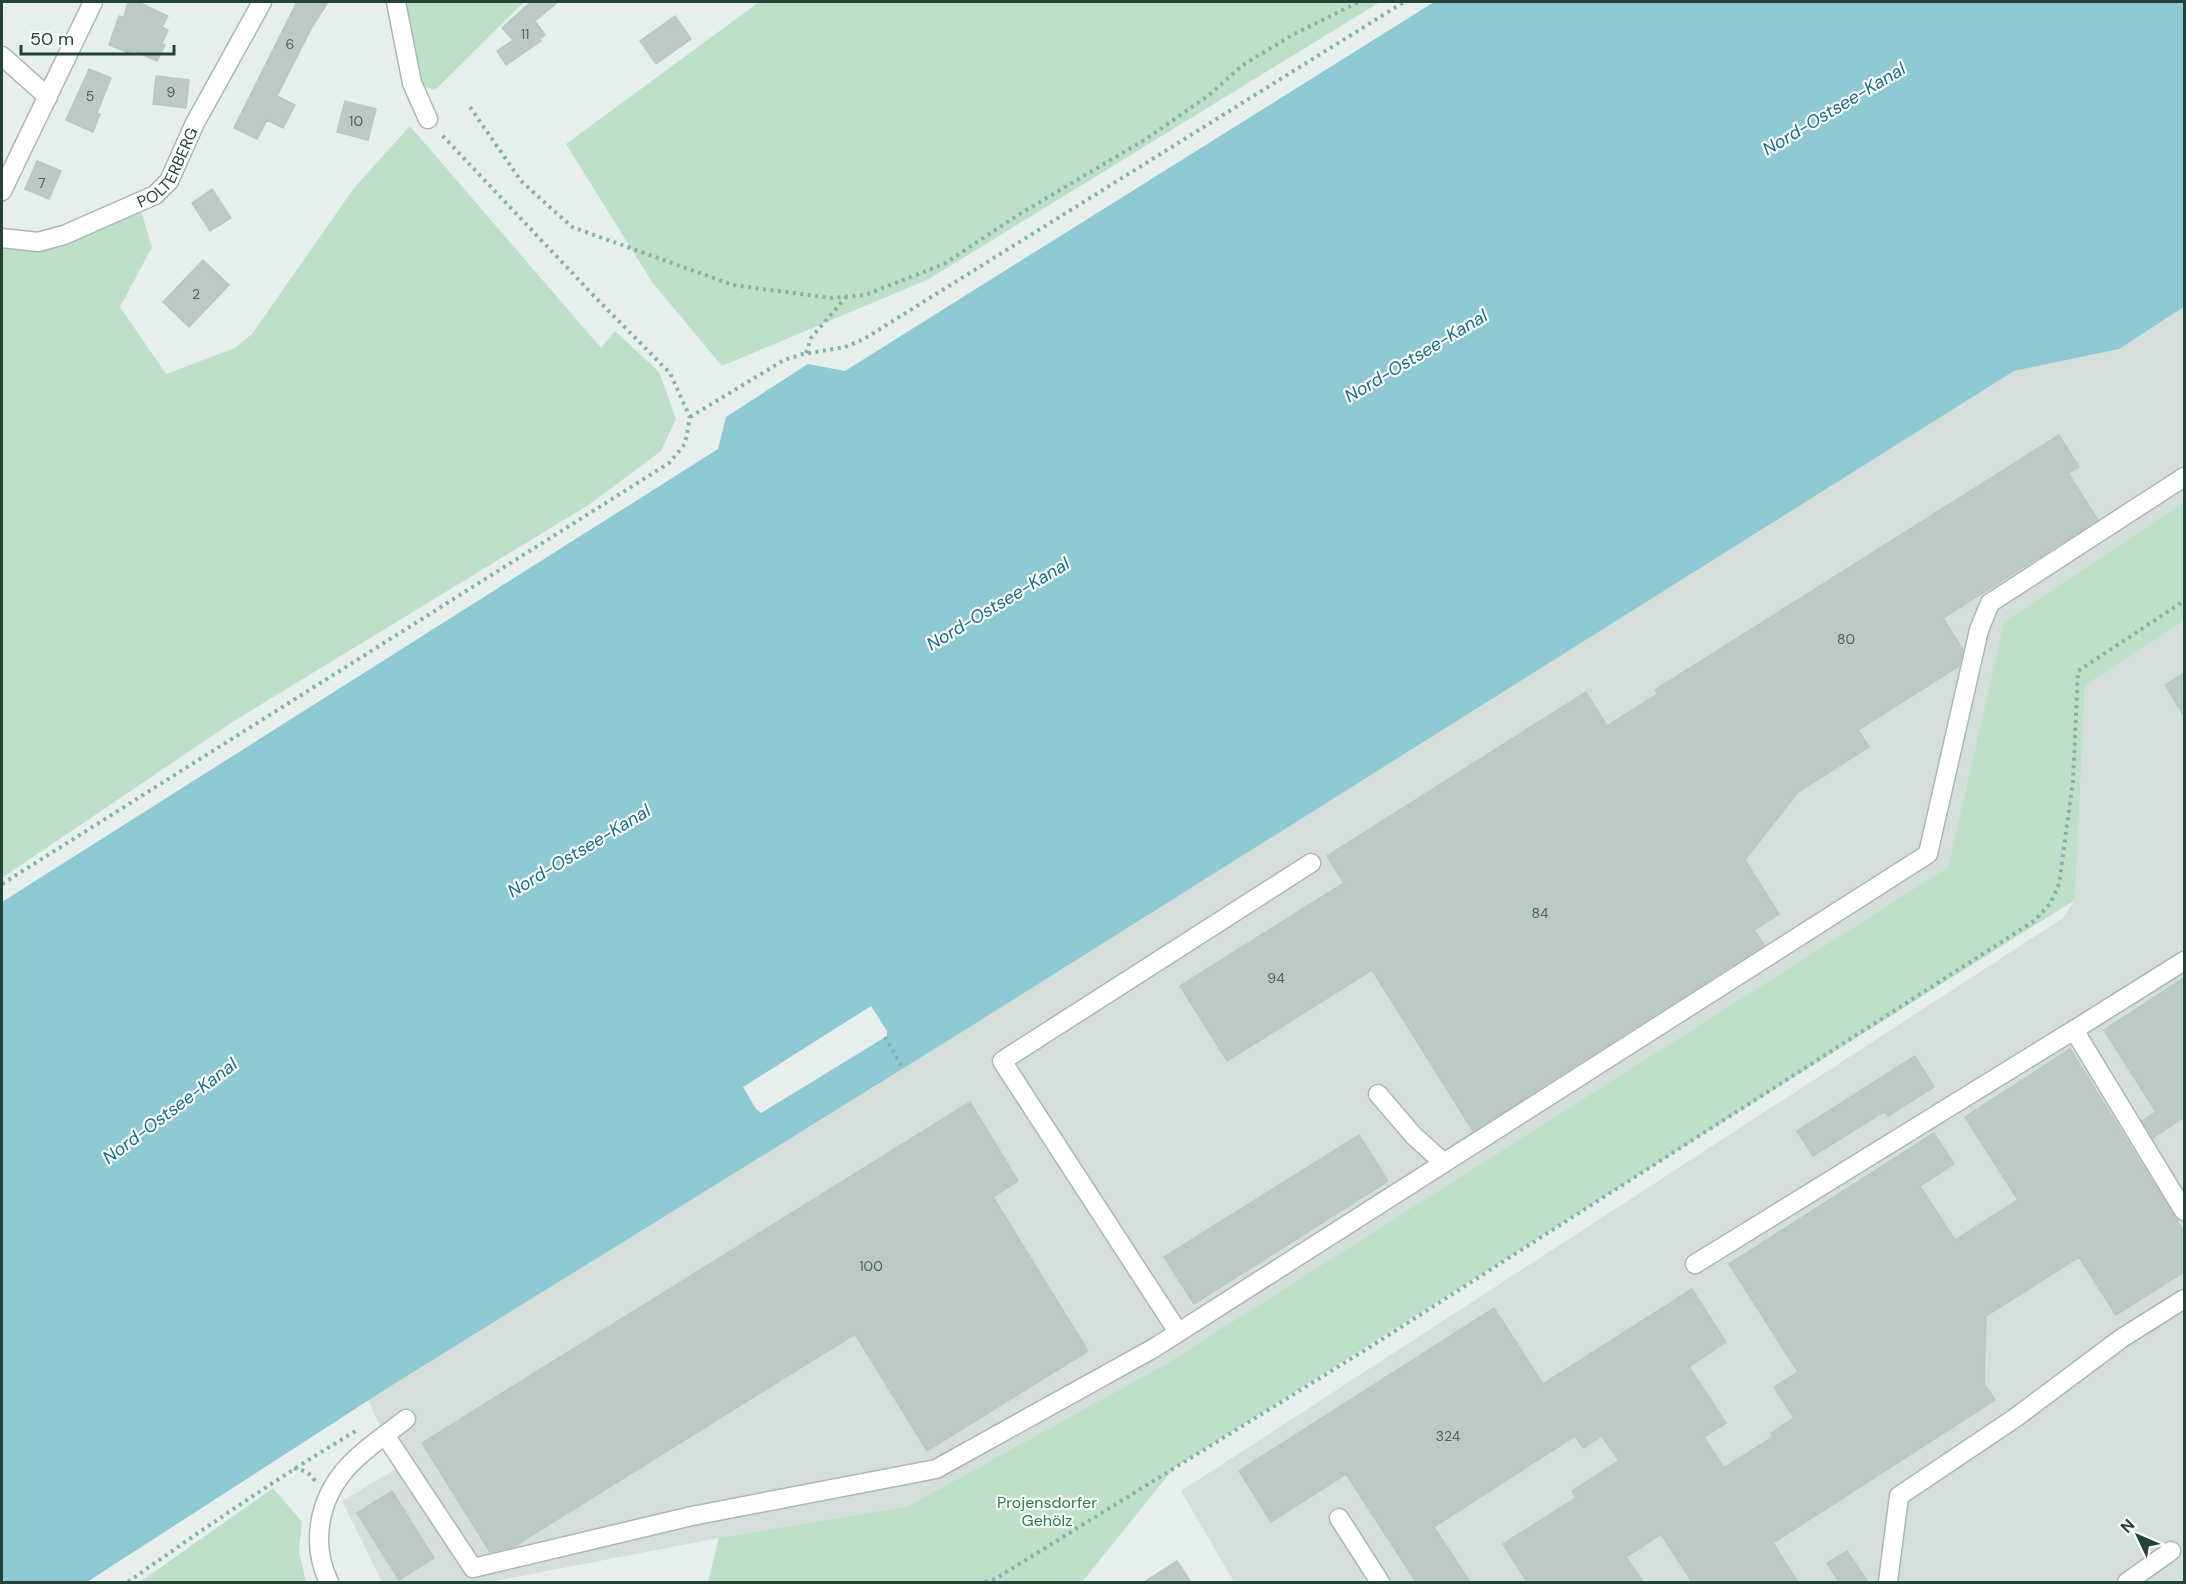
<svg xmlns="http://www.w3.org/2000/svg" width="2186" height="1584" font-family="'DM Sans',sans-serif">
<rect width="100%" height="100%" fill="#e6efeb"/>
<!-- built -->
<path fill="#d4dfda" d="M2184,307v195l-180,120 -56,245 -784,498 -256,141 -189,32 -229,44h-108l-40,-81 57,-34 -31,-67 589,-365 1057,-664 105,-22z
M2184,620v962h-950l-53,-91 882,-573 12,-18 10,-216z"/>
<!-- green -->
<path fill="#bfe0c8" d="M396,2h128l-89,88 -23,-7z
M759,2h621l-451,277 -207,87 -70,-84 -86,-138z
M410,126l191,222 14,-17 44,41 17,47 -15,32 -71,53 -356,217 -232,157v-632l139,-35 11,36 -32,60 46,67 69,-26 17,-14 102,-146z
M2184,502v118l-99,65 -10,215 -901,568 -92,114h-374l11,-44 189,-32 256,-141 784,-498 56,-245z
M273,1488l29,34 -3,29 7,31h-166z"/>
<!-- water -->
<path fill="#8ec9d4" d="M1434,2h750v305l-65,42 -105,22 -1057,664 -571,354 -299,193h-85v-680l716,-453 8,-32 82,-53 37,7z"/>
<!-- pier -->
<path fill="#e6efeb" d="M871,1006l16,25v5l-126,77 -5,-4 -13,-22z"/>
<!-- building -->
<path fill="#bbcac4" stroke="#b8c9c2" stroke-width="1.5" d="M128,2h10l30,14 -6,11 6,3 -6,14 3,1 -8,16 -25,-11 -2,3 -21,-8 10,-29 5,1z
M297,2h31l-17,27 -34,67 18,9 -12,23 -16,-8 -10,19 -23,-11z
M531,2h27l-23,19 10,14 -6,4 2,2 -35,24 -9,-14 16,-11 -11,-12z
M675,16l16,23 -35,25 -16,-23z
M89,69l22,9 -14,35 3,1 -7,18 -27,-12z
M156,76l33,4 -3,28 -33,-4z
M345,101l31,8 -8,31 -31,-8z
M37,161l24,10 -12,28 -24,-10z
M212,189l19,29 -21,13 -18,-28z
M203,260l26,25 -40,42 -26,-25z
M2059,435l20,32 -11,6 30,47 -155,98 20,32 -4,16 -101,64 11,17 -71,45 -53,68 34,54 -25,16 10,15 -291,186 -101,-161 -145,91 -47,-75 164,-103 -17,-27 259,-164 21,34 51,-32 -3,-4z
M2184,673v43l-19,-31z
M2184,978v139l-31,21 -11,-17 14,-9 -52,-82z
M2070,1049l114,183v40l-68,43 -37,-58 -93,59 -2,67 11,17 -222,143 25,39h-106l-31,-48 -35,23 17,25h-116l-24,-38 73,-46 -4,-7 47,-30 -17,-25 -19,12 -8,-12 -141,91 36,55h-54l-70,-108 -75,48 -32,-51 255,-163 49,76 149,-95 34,53 -37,25 37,56 -22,14 20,31 49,-31 -2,-4 23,-15 -20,-31 24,-15 -69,-108 205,-131 20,31 -34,22 35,54 63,-40 -53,-83z
M1915,1056l19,31 -46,29 -3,-5 -72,45 -16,-25z
M970,1102l48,79 -25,16 95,154 -161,100 -72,-117 -342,213 -23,5 -68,-109z
M1359,1135l29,46 -194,123 -30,-47z
M392,1491l42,67 -35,22 -42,-67z
M1847,1551l21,31h-29l-12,-19z
M1177,1561l14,21h-47z"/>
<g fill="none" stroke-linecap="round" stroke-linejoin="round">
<!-- minor casing -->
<g stroke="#a8b8b2" stroke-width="21">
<g id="minor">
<path d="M396,2l16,81 16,36"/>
<path d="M2,56l46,41"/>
<path d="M2,191l91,-189"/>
<path id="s1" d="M2,238l36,4 26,-7 91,-40 14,-14 26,-58 67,-121"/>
<path d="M2074,1030l110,-69"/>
<path d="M1378,1094l36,42 30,27"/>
<path d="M1695,1264l379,-234 110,181"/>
<path d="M1178,1332l-176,-271 309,-198"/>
<path d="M385,1435l88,133 219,-52 244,-47 218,-121 774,-494 51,-224 11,-27 194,-126"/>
<path d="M1339,1518l41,64"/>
<path d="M329,1582c-18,-37 -11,-80 16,-112 17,-20 41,-35 61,-51"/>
<path d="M1888,1582l11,-86 116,-78 107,-80 62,-39"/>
<path d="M2127,1582l44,-31"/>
</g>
</g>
<!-- path -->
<path stroke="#86b3a5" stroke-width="4" stroke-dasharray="3 4.5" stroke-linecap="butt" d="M470,107l51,74 51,46 161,58 98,13 34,-3 79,-31 74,-49 128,-76 63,-44 34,-30 51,-31 65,-32
M806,353l5,-15 36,-42
M690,417l94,-57 19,-6 42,-7 19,-8 540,-337
M2,884l667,-421 16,-19 5,-27 -20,-44 -76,-77 -154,-163
M885,1037l18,32
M294,1468c10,3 16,4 21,13
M128,1582c76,-54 151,-105 231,-153
M985,1582l10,-3 375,-232 664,-426 16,-17 9,-20 14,-103 5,-110 106,-70"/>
<!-- minor -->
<use href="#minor" stroke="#fff" stroke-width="18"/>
</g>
<g text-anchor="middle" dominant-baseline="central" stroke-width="4.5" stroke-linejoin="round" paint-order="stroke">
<!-- number labels -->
<g font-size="14" fill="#4a645c">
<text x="525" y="34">11</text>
<text x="290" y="44">6</text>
<text x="171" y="92">9</text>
<text x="90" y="96">5</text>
<text x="356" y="121">10</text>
<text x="42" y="183">7</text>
<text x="196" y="294">2</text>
<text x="1846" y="639">80</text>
<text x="1540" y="913">84</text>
<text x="1276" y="978">94</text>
<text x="871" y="1266">100</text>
<text x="1448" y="1436">324</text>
</g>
<!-- street labels -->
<g font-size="16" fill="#24423a" stroke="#f7fbf9">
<text stroke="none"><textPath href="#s1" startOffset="192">POLTERBERG</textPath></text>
</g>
<!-- park labels -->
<g font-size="16" fill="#2d7a4b" stroke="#f7fbf9">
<text x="1047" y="1502">Projensdorfer<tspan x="1047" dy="18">Gehölz</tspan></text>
</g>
<!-- water labels -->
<g font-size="18" font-style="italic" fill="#1c6f80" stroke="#f7fbf9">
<text transform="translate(1834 109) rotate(-31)">Nord-Ostsee-Kanal</text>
<text transform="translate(1416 356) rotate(-31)">Nord-Ostsee-Kanal</text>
<text transform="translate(998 604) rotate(-31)">Nord-Ostsee-Kanal</text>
<text transform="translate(579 851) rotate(-31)">Nord-Ostsee-Kanal</text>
<text transform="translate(170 1111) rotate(-37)">Nord-Ostsee-Kanal</text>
</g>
</g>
<!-- border -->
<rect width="2186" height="1584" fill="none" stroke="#24423a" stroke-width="6"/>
<!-- north arrow -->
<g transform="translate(2138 1536) rotate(314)" stroke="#f7fbf9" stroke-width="4.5" paint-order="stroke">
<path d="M0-4.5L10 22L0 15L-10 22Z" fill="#24423a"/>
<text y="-9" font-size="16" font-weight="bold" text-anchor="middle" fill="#24423a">N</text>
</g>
<!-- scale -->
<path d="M21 45v9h153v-9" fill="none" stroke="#24423a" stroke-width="3"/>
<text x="30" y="45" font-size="18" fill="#24423a" stroke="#f7fbf9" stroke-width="4.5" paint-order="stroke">50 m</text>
</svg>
